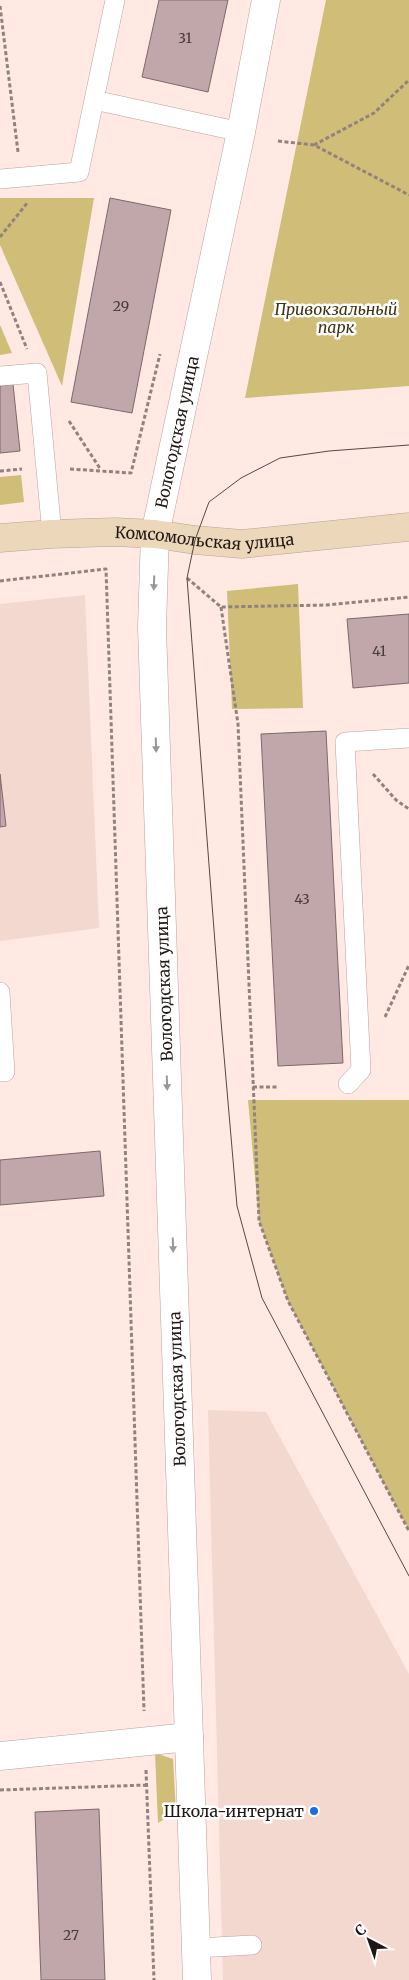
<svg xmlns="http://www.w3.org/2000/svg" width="409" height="1980" font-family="Merriweather,serif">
<rect width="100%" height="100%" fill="#ffe9e2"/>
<!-- built -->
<path fill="#f3d8cf" d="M85,595l14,333 -99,13v-337z
M208,1410l58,2 143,262v306h-186z"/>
<!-- green -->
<path fill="#cfbd78" d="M326,0h83v386l-164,12z
M0,198h94l-32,188 -62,-141z
M0,325l12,28 -12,2z
M21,475l3,27 -24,3v-28z
M298,584l5,124 -71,1 -5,-118z
M248,1100h161v431l-121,-230 -29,-80z
M155,1753l18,6 3,53 -18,11z"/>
<!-- building -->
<path fill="#c2a7aa" stroke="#7f676a" d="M159,0h69l-20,92 -66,-15z
M110,198l61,12 -39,203 -61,-11z
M13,384l7,67 -20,2v-67z
M409,614v69l-56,5 -6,-69z
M326,731l17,332 -65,3 -17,-332z
M0,774l6,52 -6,1z
M100,1151l4,45 -104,9v-45z
M99,1809l6,171h-64l-6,-168z"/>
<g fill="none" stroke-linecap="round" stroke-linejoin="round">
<!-- lane casing -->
<g stroke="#baa199" stroke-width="20">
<path id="lane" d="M115,0l-21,100 147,32
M0,179l79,-7 15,-72
M0,376l37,-3 15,161
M0,992l5,80h-5
M348,1084l13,-14 -16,-328 64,-4
M196,1948l56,-3"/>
</g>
<!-- street casing -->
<g stroke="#baa199" stroke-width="29">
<g id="street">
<path d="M0,1756l189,-19"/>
<path id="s1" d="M197,1980l-45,-1353 3,-93 86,-402 25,-132"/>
</g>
</g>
<!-- secondary casing -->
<g stroke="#baa199" stroke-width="29">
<g id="secondary">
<path id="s2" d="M0,538l52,-4 63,-2 40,2 40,6 47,4 167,-17"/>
</g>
</g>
<!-- path -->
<path stroke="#92827d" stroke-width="3" stroke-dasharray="4 2.5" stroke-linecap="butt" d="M0,6l18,146
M278,141l36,4 95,50
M314,145l60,-32 35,-33
M0,237l28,-35
M0,282l27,67
M69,421l32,49
M70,469l61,4 29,-119
M0,471l22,-2
M187,578l34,29 105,-2 83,-8
M0,581l106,-12 38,1142
M221,607l17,117 21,497 29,80 121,230
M373,774l23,26 13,9
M385,1017l24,-52
M253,1087h25
M146,1770l8,210
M0,1790l147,-5"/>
<!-- lane -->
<use href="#lane" stroke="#fff" stroke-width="19"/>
<!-- street -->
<use href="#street" stroke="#fff" stroke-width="28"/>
<!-- secondary -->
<use href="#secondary" stroke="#ecd7ba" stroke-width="28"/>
<!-- tram -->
<path stroke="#554945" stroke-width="1" d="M409,445l-80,6 -49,7 -39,20 -32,24 -14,38 -8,38 34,443 16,185 25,92 147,278"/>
</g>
<!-- one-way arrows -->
<defs><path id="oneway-solid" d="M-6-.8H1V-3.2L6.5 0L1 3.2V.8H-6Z" transform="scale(1.25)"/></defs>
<g fill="#9b9795">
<use href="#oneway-solid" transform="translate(154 583) rotate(92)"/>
<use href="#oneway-solid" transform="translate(156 745) rotate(88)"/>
<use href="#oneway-solid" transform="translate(167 1083) rotate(88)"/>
<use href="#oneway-solid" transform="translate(173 1245) rotate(88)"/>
</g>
<!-- markers -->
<circle fill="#1970da" stroke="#fff" stroke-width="2" cx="314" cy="1811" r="5"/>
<g text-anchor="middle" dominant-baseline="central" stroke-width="5" stroke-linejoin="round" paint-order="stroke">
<!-- number labels -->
<g font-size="14" fill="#483b3a">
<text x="185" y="38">31</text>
<text x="121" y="306">29</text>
<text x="379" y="651">41</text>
<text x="302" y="899">43</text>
<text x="71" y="1935">27</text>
</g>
<!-- park labels -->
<g font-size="16" font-style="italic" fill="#3f3611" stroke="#fff">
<text x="336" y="309">Привокзальный<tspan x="336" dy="18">парк</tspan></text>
</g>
<!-- street labels -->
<g font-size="16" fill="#201714" stroke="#fff">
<text stroke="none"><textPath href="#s1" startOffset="1551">Вологодская улица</textPath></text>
<text stroke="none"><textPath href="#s2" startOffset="205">Комсомольская улица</textPath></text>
<text transform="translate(164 984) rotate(-92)">Вологодская улица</text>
<text transform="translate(177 1389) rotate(-92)">Вологодская улица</text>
</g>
<!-- poi labels -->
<g font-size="16" fill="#201714" stroke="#fff" text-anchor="end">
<text x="304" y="1811">Школа-интернат</text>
</g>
</g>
<!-- north arrow -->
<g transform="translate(369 1940) rotate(319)" stroke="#ffffff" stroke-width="4" paint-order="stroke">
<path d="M0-4L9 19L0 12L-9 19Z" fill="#201714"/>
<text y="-8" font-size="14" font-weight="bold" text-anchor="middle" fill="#201714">С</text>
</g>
</svg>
